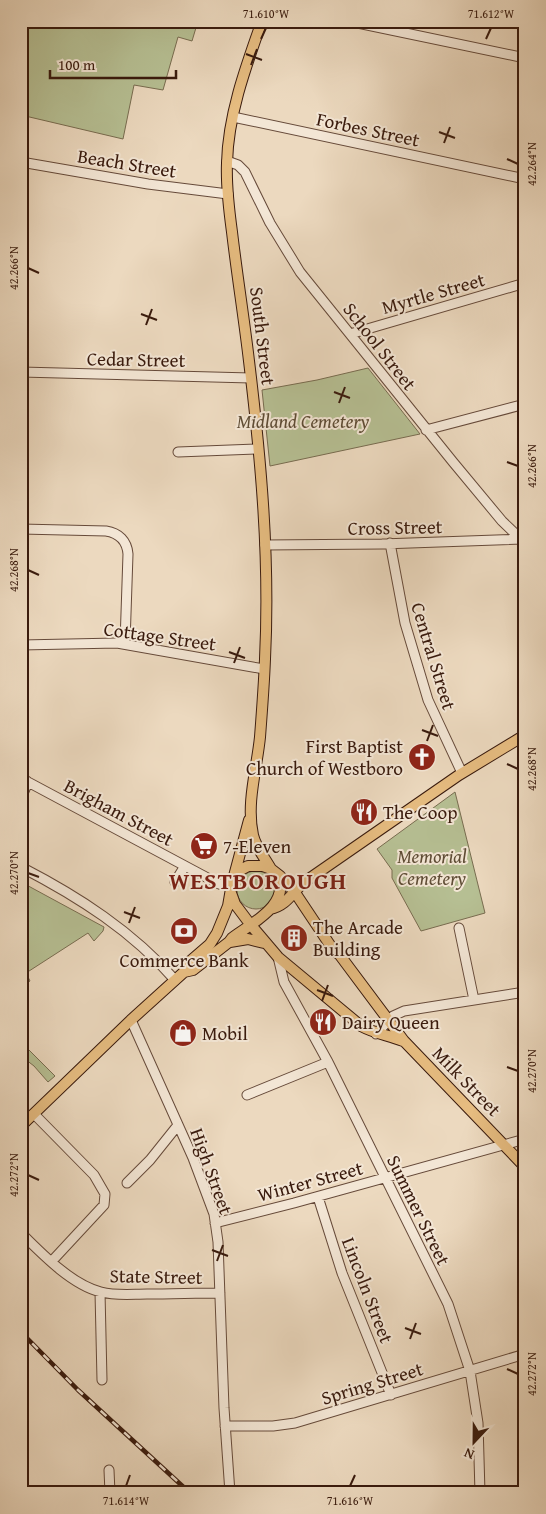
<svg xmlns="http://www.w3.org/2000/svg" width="546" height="1514" font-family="'Gentium Book Plus',serif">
<rect width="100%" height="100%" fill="#ecd9bf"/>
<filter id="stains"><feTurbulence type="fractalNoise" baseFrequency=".004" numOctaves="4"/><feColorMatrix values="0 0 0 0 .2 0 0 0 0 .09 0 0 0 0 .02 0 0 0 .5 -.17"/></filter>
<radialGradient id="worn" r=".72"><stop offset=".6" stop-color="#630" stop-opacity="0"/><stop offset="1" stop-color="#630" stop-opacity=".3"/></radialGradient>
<!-- green -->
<path fill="#b6bf93" stroke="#786c50" d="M21,21h177l-6,20 -14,-4 -15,53 -29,-5 -11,54 -102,-24z
M368,368l52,66 -150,32 -8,-76 55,-10z
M455,792l30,121 -64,18 -29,-53v-8l-15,-21z
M237 890a19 19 0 1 1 38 0a19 19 0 1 1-38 0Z
M21,882l83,45 -1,4 -9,10 -6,-8 -62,40 4,8 -9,6z
M21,1042l34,34 -7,6 -14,-16 -13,-10z"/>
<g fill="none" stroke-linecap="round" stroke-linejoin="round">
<!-- minor casing -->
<g stroke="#664a3a" stroke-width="11">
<path id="minor" d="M348,21l177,37
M233,117l292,62
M227,161l11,4 7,7 25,51 30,49 153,190 49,59 23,22
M21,162l127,22 80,10
M350,334l175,-51
M21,372l230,6
M426,430l99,-26
M178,452l80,-3
M21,529l85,2c13,2 21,10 22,23l-3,89
M390,543l15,80 23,77 34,73
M265,545l117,-1 140,-5
M21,645l96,-2 147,26
M21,777l7,5 174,93 17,9 12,2
M21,798l7,-16
M21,867c58,30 111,64 154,113
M175,882l10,-16
M459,928l15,72
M278,957l6,25 44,80 120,242 22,67 8,52 2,70
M131,1020l62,138 21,56 4,28 6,166 6,85
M376,1034l17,-18 11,-5 121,-19
M247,1095l81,-33
M34,1114l60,61 11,19 -1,11 -52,56
M127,1183l23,-23 28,-35
M318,1197l24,76 49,122
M215,1223l79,-20 231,-64
M21,1233c21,21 51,52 80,59 15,4 31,2 46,2 25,0 49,-1 73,-1
M100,1292l2,88
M225,1426h48l22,-3 230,-69
M109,1470l1,23"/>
</g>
<!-- major casing -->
<g stroke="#391a0d" stroke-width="12">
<path id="major" d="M262,21c-16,45 -34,94 -35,142 -1,23 2,47 5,69 5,43 12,86 17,129 12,99 21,198 16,298 -1,26 -3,52 -5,78 -3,31 -14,66 -7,98 3,13 12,23 18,34
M234,876l15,-56
M231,893l4,11 15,20 28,33 83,69c15,8 27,9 42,15
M270,909c16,-3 22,-16 33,-26l156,-108 66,-40
M230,942l18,-3 16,4
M184,972l9,-2 36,-28 3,-4c20,-15 60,-34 45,-64
M21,1126l110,-106 53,-48 4,-9 22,-19 7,-11 11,-27 5,-29 4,-5 11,-6h15l8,3 9,7 14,15 40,60 5,3 65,87 121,126"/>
</g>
<!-- minor -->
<use href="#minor" stroke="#f3e6d5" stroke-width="9"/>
<!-- major -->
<use href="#major" stroke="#e6bc80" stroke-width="10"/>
<!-- rail casing -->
<g stroke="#391a0d" stroke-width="4.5">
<path id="rail" d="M21,1332l57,58 112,103"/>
</g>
<!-- rail -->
<use href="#rail" stroke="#f3e6d5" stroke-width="2.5" stroke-dasharray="8" stroke-linecap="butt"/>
</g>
<!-- ticks -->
<path fill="none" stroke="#391a0d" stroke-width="2" d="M261,39l5,-11M486,39l5,-11M246,54l16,6M251,65l6,-16M439,132l16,6M444,143l6,-16M507,159l11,5M28,268l11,5M141,314l16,6M146,325l6,-16M334,392l16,6M339,403l6,-16M507,462l11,4M28,570l11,5M229,652l16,6M234,663l6,-16M422,730l16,6M427,741l6,-16M507,764l11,5M28,873l11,4M124,912l16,6M129,923l6,-16M317,990l16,6M322,1001l6,-16M507,1067l11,4M28,1175l11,5M212,1250l16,6M217,1261l6,-16M405,1328l16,6M410,1339l6,-16M507,1369l11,5M126,1486l4,-11M350,1486l5,-11"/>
<!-- icons -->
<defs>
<g id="church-disc" transform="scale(1.4375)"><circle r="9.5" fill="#8f2418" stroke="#f3e6d5"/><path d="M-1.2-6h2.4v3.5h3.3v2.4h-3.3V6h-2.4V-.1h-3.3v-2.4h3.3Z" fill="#fff"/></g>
<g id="restaurant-disc" transform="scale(1.4375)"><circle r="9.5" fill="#8f2418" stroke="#f3e6d5"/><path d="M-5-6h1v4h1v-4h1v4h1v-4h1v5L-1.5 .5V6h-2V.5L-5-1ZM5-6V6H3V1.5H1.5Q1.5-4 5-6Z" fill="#fff"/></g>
<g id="supermarket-disc" transform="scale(1.4375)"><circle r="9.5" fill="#8f2418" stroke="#f3e6d5"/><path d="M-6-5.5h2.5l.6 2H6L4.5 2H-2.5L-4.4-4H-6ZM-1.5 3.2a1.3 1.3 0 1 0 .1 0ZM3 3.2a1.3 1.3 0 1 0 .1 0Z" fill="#fff"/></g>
<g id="bank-disc" transform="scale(1.4375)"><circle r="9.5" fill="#8f2418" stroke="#f3e6d5"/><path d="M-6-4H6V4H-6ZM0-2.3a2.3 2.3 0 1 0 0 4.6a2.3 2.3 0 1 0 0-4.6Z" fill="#fff"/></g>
<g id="building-disc" transform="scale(1.4375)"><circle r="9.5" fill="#8f2418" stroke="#f3e6d5"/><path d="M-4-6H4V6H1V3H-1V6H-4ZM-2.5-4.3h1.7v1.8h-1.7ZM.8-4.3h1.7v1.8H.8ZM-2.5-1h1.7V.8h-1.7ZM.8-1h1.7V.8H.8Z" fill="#fff"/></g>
<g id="shop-disc" transform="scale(1.4375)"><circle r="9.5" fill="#8f2418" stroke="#f3e6d5"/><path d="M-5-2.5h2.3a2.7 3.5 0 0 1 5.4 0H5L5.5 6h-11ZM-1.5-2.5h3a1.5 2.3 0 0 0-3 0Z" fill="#fff"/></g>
</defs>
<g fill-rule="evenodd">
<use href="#church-disc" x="422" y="757"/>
<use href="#restaurant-disc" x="364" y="812"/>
<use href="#supermarket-disc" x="204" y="846"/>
<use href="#bank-disc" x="184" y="931"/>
<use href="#building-disc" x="294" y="938"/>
<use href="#restaurant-disc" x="323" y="1022"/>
<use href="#shop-disc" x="183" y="1033"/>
</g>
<g text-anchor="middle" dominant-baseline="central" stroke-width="4" stroke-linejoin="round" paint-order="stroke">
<!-- street labels -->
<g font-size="19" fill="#391a0d" stroke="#f3e6d5">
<text transform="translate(368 129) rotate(12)">Forbes Street</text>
<text transform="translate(127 163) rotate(9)">Beach Street</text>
<text transform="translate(433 293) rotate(-16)">Myrtle Street</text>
<text transform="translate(263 336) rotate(83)">South Street</text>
<text transform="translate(380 346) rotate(52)">School Street</text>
<text transform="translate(136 359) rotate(1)">Cedar Street</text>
<text transform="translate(395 527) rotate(-1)">Cross Street</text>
<text transform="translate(160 636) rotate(8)">Cottage Street</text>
<text transform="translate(434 656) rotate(73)">Central Street</text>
<text transform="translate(119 812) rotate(28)">Brigham Street</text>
<text transform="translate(467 1081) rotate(46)">Milk Street</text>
<text transform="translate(212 1171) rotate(70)">High Street</text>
<text transform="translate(310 1181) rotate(-15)">Winter Street</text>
<text transform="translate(419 1210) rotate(64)">Summer Street</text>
<text transform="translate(156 1276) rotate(1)">State Street</text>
<text transform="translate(368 1290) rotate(69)">Lincoln Street</text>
<text transform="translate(372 1383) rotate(-17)">Spring Street</text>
</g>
<!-- park labels -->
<g font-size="19" font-style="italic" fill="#5e4c35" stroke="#f3e6d5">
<text x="303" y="421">Midland Cemetery</text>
<text x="432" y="856">Memorial<tspan x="432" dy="22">Cemetery</tspan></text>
</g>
<!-- poi labels -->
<g font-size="19" fill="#391a0d" stroke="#f3e6d5" text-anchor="start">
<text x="403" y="746" text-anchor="end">First Baptist<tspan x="403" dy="22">Church of Westboro</tspan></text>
<text x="383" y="812">The Coop</text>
<text x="223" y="846">7-Eleven</text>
<text x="313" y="927">The Arcade<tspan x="313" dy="22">Building</tspan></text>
<text x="184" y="960" text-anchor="middle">Commerce Bank</text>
<text x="342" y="1022">Dairy Queen</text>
<text x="202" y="1033">Mobil</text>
</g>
<!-- district labels -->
<g font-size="24" font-weight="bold" letter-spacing="1" fill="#7a1f14" stroke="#f3e6d5">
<text x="258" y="880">WESTBOROUGH</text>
</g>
</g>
<!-- margin -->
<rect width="546" height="1514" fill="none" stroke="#ecd9bf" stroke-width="55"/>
<!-- north arrow -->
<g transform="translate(474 1442) rotate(202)" stroke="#f3e6d5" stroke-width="4" paint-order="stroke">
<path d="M0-4L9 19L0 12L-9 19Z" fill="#391a0d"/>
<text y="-8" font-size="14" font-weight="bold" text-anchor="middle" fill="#391a0d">N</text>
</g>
<!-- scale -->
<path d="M50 70v8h126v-8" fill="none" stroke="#391a0d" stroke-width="2.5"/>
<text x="58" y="70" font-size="15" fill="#391a0d" stroke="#f3e6d5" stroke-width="4" paint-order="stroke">100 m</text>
<rect x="28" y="28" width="490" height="1458" fill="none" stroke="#391a0d" stroke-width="2"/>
<g font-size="12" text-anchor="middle" fill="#391a0d">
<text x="266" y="18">71.610°W</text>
<text x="491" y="18">71.612°W</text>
<text transform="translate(532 164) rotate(-90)" y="4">42.264°N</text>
<text transform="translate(14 268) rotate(-90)" y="4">42.266°N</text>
<text transform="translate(532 466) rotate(-90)" y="4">42.266°N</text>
<text transform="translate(14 570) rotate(-90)" y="4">42.268°N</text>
<text transform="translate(532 769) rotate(-90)" y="4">42.268°N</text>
<text transform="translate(14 873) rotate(-90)" y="4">42.270°N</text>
<text transform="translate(532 1071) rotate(-90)" y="4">42.270°N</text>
<text transform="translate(14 1175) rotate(-90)" y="4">42.272°N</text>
<text transform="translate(532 1374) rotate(-90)" y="4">42.272°N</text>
<text x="126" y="1505">71.614°W</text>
<text x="350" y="1505">71.616°W</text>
</g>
<rect width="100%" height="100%" filter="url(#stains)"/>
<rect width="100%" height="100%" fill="url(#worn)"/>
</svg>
